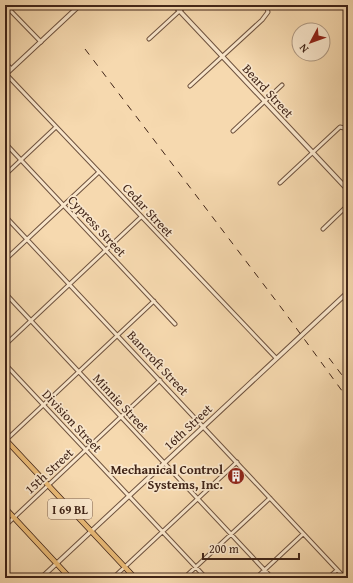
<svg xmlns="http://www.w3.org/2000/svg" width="353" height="583" font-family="'Gentium Book Plus',serif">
<rect width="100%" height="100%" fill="#f6d9af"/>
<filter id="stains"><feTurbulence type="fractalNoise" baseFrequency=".005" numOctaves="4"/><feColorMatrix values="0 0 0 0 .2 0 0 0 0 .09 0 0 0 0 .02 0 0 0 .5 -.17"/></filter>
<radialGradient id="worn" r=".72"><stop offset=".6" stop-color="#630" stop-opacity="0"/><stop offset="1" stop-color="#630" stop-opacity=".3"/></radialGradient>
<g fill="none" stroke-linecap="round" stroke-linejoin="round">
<!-- minor casing -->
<g stroke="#6e523e" stroke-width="5">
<path id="minor" d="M5,5l36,37
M149,39l37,-34
M5,62l6,7
M6,74l270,284
M190,86l72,-66 6,-8 -2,-7
M233,131l49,-46
M5,143l170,181
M5,175l51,-48
M280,183l60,-56 8,2
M5,216l340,362
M323,229l25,-24
M5,260l94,-88
M5,293l267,285
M5,345l136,-128
M5,364l201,214
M5,441l149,-140
M5,526l155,-146
M113,578l124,-116
M184,578l86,-80
M256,578l47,-44
M328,578l9,-8"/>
</g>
<!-- tertiary casing -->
<g stroke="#6e523e" stroke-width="5.5">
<path id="tertiary" d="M174,5l174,185
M5,75l75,-70
M41,578l307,-286"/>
</g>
<!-- primary casing -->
<g stroke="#412518" stroke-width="6">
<path id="primary" d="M5,439l130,139
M5,508l65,70"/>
</g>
<!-- minor -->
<use href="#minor" stroke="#f9e6cb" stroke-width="3"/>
<!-- tertiary -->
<use href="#tertiary" stroke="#f9e6cb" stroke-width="3.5"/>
<!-- primary -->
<use href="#primary" stroke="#ebbc78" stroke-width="4.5"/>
<!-- rail -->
<path stroke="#412518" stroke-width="1" stroke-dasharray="7 7" stroke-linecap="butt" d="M85,49l198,261 65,89
M329,358l19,25"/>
</g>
<!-- icons -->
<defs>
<g id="building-disc" transform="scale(0.9)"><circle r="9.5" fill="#8f2418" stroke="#f9e6cb"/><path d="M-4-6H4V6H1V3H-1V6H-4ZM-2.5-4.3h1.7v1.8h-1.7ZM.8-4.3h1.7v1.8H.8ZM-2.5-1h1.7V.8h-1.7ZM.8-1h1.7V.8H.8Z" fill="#fff"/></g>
</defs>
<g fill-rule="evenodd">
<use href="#building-disc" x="236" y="476"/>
</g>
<g text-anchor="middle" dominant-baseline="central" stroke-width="3.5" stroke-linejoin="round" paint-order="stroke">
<!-- shield labels -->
<rect fill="#f9e6cb" stroke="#785f4e" stroke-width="1" x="48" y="499" width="44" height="20" rx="3"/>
<g font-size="12" font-weight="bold" fill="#412518">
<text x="70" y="509">I 69 BL</text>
</g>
<!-- street labels -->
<g font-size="13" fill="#412518" stroke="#f9e6cb">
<text transform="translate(268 91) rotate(47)">Beard Street</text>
<text transform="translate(148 210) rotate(47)">Cedar Street</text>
<text transform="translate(97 226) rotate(47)">Cypress Street</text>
<text transform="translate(158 363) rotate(47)">Bancroft Street</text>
<text transform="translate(121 403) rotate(47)">Minnie Street</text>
<text transform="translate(72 421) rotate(47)">Division Street</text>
<text transform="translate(188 427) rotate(-43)">16th Street</text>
<text transform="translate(49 471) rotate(-43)">15th Street</text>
</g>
<!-- poi labels -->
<g font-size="13" font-weight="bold" fill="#412518" stroke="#f9e6cb" text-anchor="end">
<text x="223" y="469">Mechanical Control<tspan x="223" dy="15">Systems, Inc.</tspan></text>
</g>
</g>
<!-- margin -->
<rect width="353" height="583" fill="none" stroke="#f6d9af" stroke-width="20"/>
<rect x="6" y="6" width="341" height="571" fill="none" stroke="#412518" stroke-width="2"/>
<rect x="10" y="10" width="333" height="563" fill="none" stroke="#412518"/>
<!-- north arrow -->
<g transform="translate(311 42) rotate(229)"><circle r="19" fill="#f9e6cb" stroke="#af9983"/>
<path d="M0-3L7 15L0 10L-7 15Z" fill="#8f2418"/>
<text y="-6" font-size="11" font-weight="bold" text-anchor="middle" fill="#412518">N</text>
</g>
<!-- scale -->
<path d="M203 553v6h96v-6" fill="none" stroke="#412518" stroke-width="2"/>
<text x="209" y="553" font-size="12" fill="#412518" stroke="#f9e6cb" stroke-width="3" paint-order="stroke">200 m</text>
<rect width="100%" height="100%" filter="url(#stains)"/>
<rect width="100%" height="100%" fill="url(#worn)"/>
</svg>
